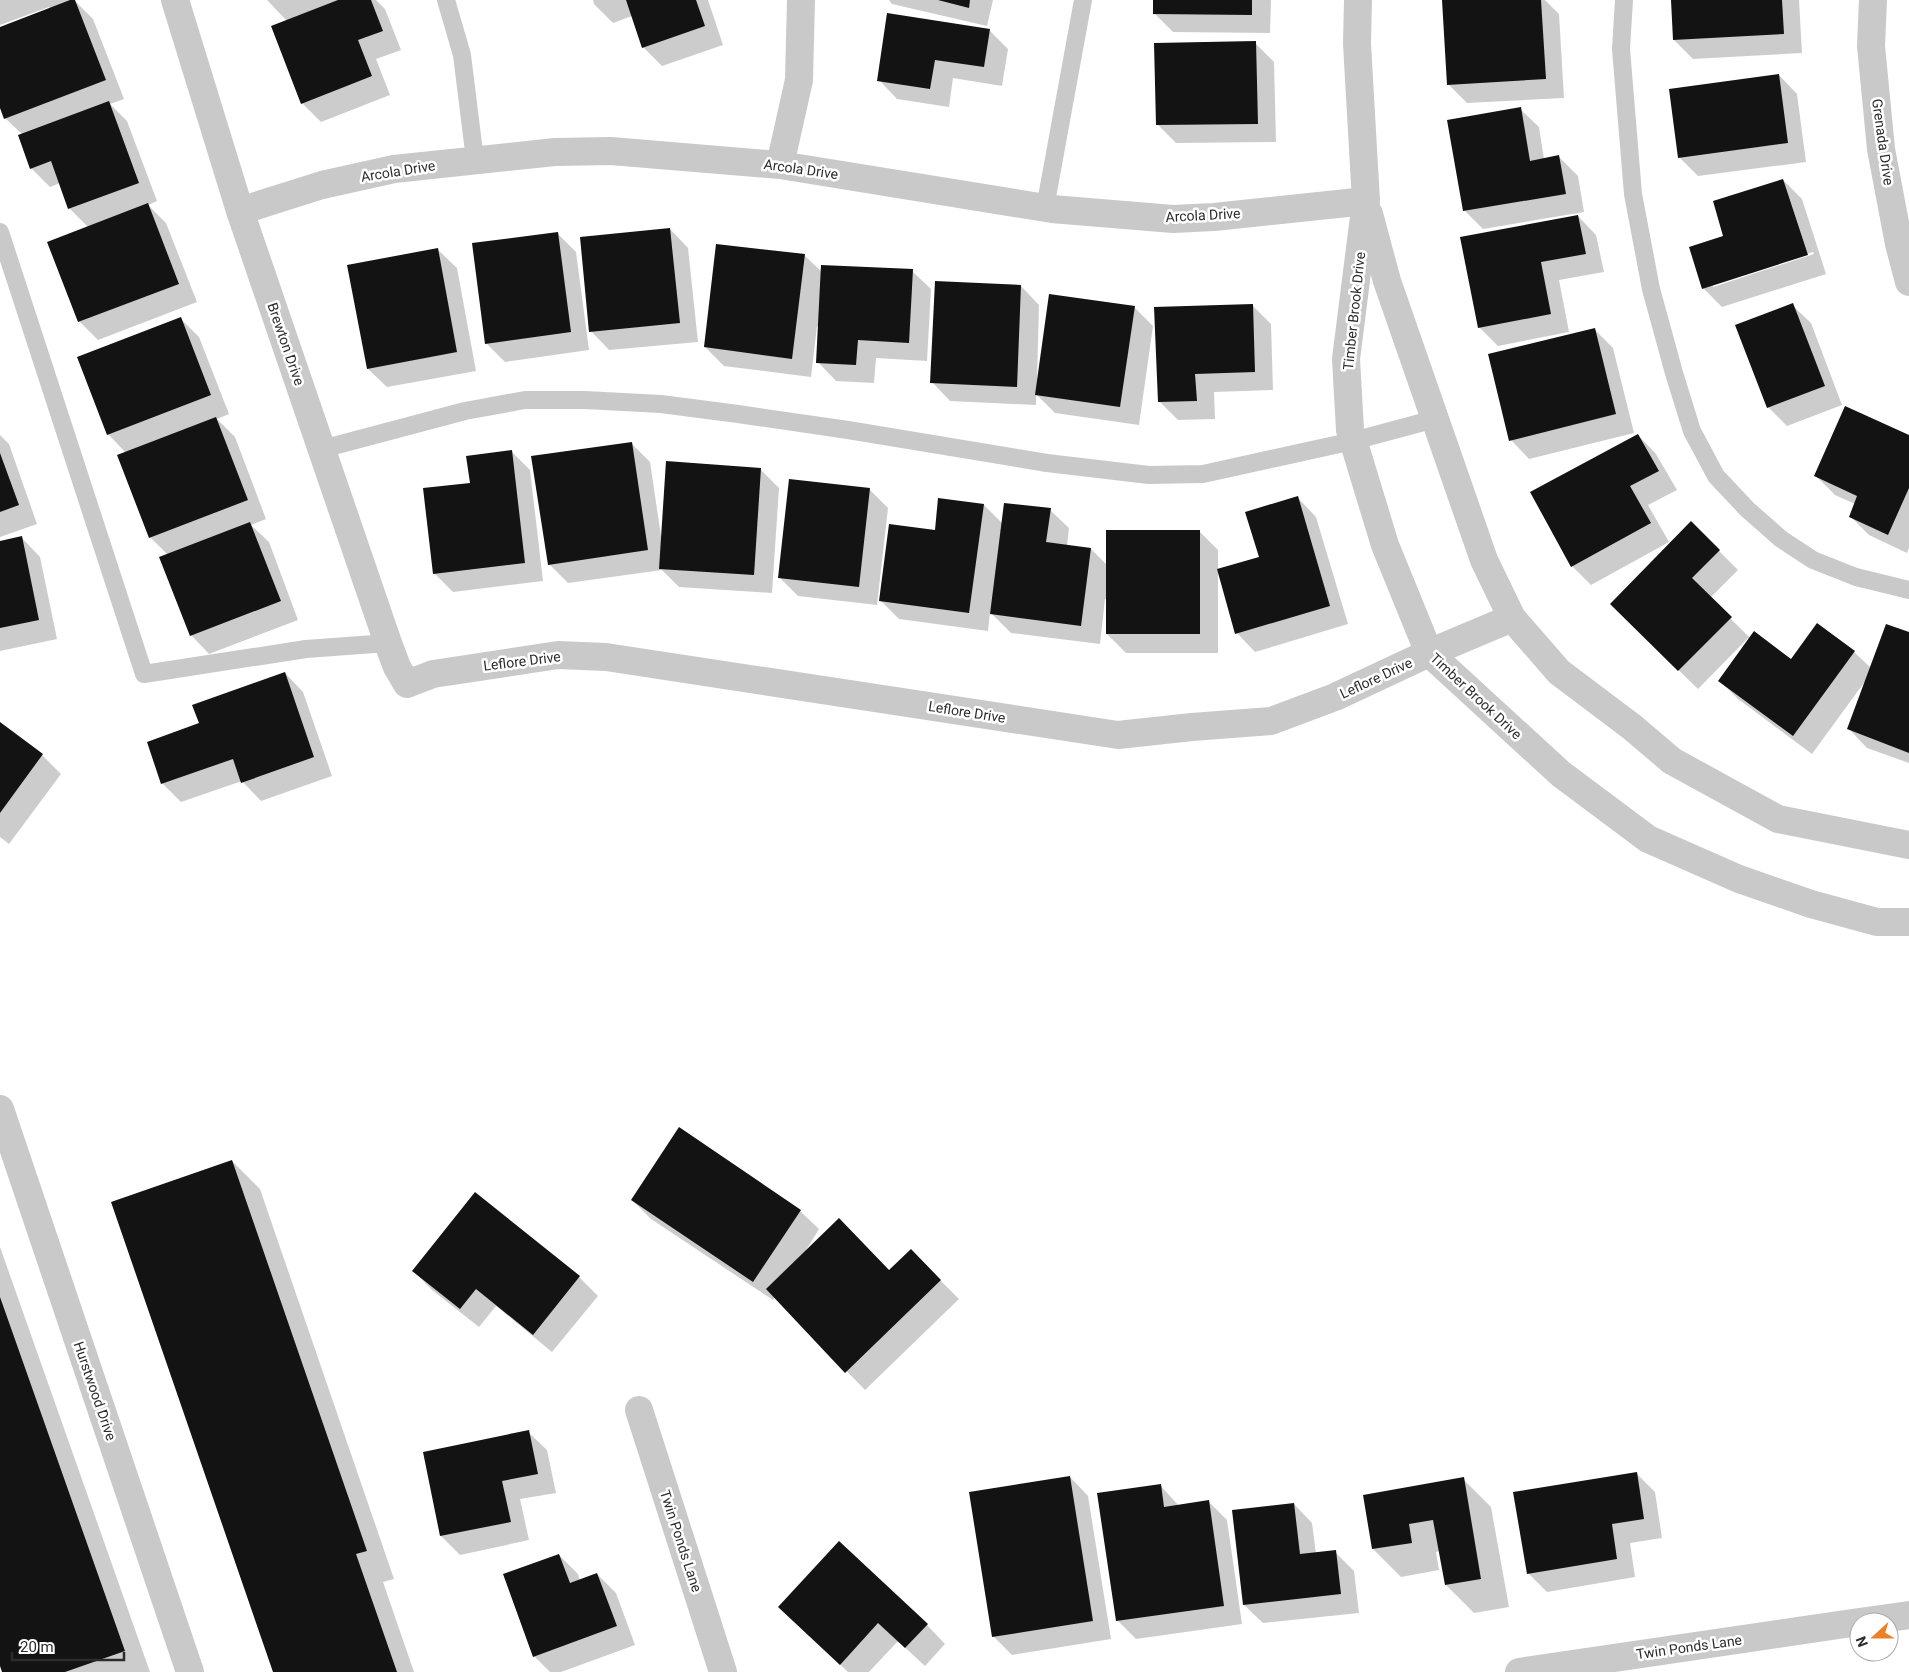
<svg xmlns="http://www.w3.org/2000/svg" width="1909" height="1672" font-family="Roboto,sans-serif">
<rect width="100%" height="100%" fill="#fff"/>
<!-- shadow -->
<path fill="#0003" fill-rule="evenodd" d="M0,0h74l19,19 31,80 -14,5 17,17 30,80 -9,4 18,18 31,79 -99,38 -19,-19 9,-94 -19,-19 -9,-25 -10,4 -19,-19 -12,-33 3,-1 -17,-16 -5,-14v-76l50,-19 -1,-2 -49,18z
M267,0h109l9,9 16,41 -25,9 14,36 -69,27 -19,-19 -15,-82z
M593,0h115l15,45 -61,21 -19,-19 -11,-31 -19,7 -19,-19z
M889,0h104l-6,26 -95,-22z
M1154,0h117l-1,33 -97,-1 -19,-19z
M1443,0h102l14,14 5,84 -97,5 -19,-19z
M1672,0h127l3,53 -109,6 -19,-19z
M989,30l19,19 -6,37 -49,-8 -4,29 -52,-8 -18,-19z
M1255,43l19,19 2,80 -100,1 -19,-19z
M1779,75l18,19 9,68 -108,14 -19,-19z
M1520,109l19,18 5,32 15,-2 19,19 6,36 -101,17 -19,-19z
M1783,180l19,19 24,75 -104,33 -19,-19 22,-51zM1813,252l1,2 -101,33v-3z
M1578,216l18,19 8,37 -45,8 10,52 -71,14 -19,-19z
M670,229l18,19 10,94 -89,8 -18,-19z
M557,233l19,19 13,98 -84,12 -19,-19z
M438,250l19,18 19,103 -89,16 -19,-18z
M805,256l17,16 90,-1 19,18 -4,72 -51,-3 -2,25 -38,-2 -18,-19 1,-35 -2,-1 -6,51 -87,-11 -19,-19z
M1021,286l18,19 -2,75 97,-73 19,19 -14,99 -84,-12 -19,-19v11l-86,-4 -18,-19z
M1252,305l19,19 2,66 -59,2 1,27 -37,1 -19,-19z
M1792,305l19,18 31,82 -55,21 -19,-19z
M181,319l18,18 30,77 -12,5 18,18 31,82 -15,6 18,17 29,78 -89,34 -18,-19 -23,-80 -18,-18 -24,-84 -18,-19z
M1594,329l19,19 21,85 -105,26 -18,-19z
M0,435l9,9 28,80 -37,13z
M1638,435l18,19 21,36 -29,15 21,37 -78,43 -19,-19z
M1909,436v112l-2,5 -38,-18 -19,-19 5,-12 -20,-9 -19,-19z
M631,443l19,19 11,74 99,-67 19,19 -7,105 -93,-6 -17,-17 -94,13 -19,-19z
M511,451l19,19 13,111 -90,11 -18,-18z
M869,489l19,19 -11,97 -79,-9 -18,-18z
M1298,498l18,19 32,107 -93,28 -18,-19 -19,-61v81h-92l-19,-19v-35h-2l-5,45 -89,-11 -21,-21 -2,19 -89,-12 -19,-19 56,-69 48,-26 19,19 47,-14 19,18 -2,18 24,3 16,16 92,-34 19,19v20l42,-13z
M1691,523l47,47 -28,28 40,40 42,22 62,-8 17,16 38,-34v129l-42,-15 -18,-19 17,-49 -54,74 -74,-55 -18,-18 29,-42 -1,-1 -50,51 -87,-85z
M22,538l18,19 17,82 -57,12v-109z
M285,673l18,19 29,84 -71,25 -19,-20 -61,21 -19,-19 39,-59z
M0,724l42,31 19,19 -52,70 -9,-7z
M232,1161l28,28 134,390 -11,3 31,90h-140z
M632,1200l168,11 19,18 -14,23 85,20 21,-21 48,48 -94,91 -90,-93 -2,3 -122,-81z
M0,1247l150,425h-147l-3,-10z
M414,1271l165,6 19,19 -46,56 -56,-46 -17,21 -47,-37z
M528,1432l19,18 9,43 -36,6 9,41 -69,15 -19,-19 -16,-83z
M1636,1473l19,19 7,46 -32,5 5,34 -88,15 -19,-19z
M1070,1477l18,19 23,143 -99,16 -19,-19z
M1463,1479l28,28 18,100 -35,6 -28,-28 -6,-34 -4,1 3,18 -38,7 -28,-28 -9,-53z
M1160,1485l19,21 29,-5 19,19 15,104 -106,15 -19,-19z
M1294,1504l18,19 4,31 19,-2 19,19 5,42 -96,10 -19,-18z
M559,1555l19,19 2,7 17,-7 19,19 19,52 -74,27h-11l-16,-16z
M779,1607l148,18 18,19 -20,22 -27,-25 -29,31h-21z"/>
<!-- building -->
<path fill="#131313" d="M70,0h5l31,80 -102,39 -4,-11v-81z
M338,0h33l12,31 -25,9 14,36 -71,28 -30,-78z
M626,0h70l9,26 -63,22z
M938,0h32l-1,8z
M1153,0h99v15l-99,-1z
M1442,0h99l5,79 -99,6z
M1671,0h111l2,34 -111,6z
M887,13l103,16 -6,38 -49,-7 -5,29 -53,-8z
M1256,41l2,83 -102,1 -2,-82z
M1779,74l9,69 -110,15 -9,-69z
M109,101l30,82 -71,26 -17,-48 -21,8 -12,-34z
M1521,107l9,54 29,-6 7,39 -103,17 -16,-91z
M1783,179l25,76 -106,34 -13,-42 34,-11 -10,-35z
M148,203l31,81 -101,38 -31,-80z
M1578,215l8,39 -45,8 10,52 -73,14 -18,-91z
M670,228l10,95 -91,9 -9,-95z
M558,232l13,100 -86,12 -13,-101z
M716,244l89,10 -13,105 -88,-12z
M438,248l19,104 -90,17 -20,-104z
M821,265l92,4 -4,74 -51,-3 -2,25 -40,-2z
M935,281l86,4 -4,102 -87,-4z
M1049,294l86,12 -15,101 -85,-12z
M1793,303l32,83 -58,22 -32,-83z
M1253,304l2,68 -60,2 2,27 -39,1 -4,-95z
M181,317l30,78 -104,40 -30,-78z
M1595,328l21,86 -107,27 -21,-87z
M1845,406l64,29v53l-21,47 -39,-18 8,-21 -43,-20z
M216,417l32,83 -99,38 -32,-83z
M1638,434l21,37 -29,15 21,37 -80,44 -41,-75z
M632,442l16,108 -100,15 -17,-109z
M512,450l13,113 -92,11 -10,-86 47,-5 -4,-27z
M0,453l19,52 -19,7z
M666,461l95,7 -7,107 -95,-6z
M789,479l81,9 -11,99 -81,-9z
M1298,496l32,110 -95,28 -18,-65 42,-12 -14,-45z
M938,498l46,6 -15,109 -90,-12 10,-77 46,6z
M1004,503l47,5 -5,34 45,6 -10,78 -91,-12z
M1691,521l29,29 -28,28 40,39 -54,54 -68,-67z
M250,522l31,79 -91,35 -31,-79z
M1106,530h94v104h-94z
M22,536l17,84 -39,8v-87z
M1817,623l38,28 -62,85 -75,-55 36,-50 37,28z
M1886,624l23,8v121l-62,-24z
M285,672l29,85 -73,26 -8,-24 -72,25 -14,-42 52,-19 -7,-18z
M0,722l43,32 -43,59z
M679,1127l122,83 -48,72 -122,-82z
M232,1160l135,391 -11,3 41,118h-124l-162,-470z
M475,1192l105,84 -47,59 -57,-46 -16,20 -48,-38z
M839,1218l50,52 22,-21 30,31 -96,93 -79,-84z
M0,1297l125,354 -60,21h-63l-2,-6z
M529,1430l9,44 -36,7 9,41 -71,14 -17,-84z
M1637,1472l7,47 -32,5 5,35 -90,15 -14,-82z
M1070,1476l23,145 -101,16 -23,-145z
M1464,1477l17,102 -36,6 -12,-65 -24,4 3,19 -40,6 -9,-54z
M1161,1484l3,23 45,-7 15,106 -108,15 -19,-128z
M1294,1503l6,51 36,-4 5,44 -98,11 -11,-95z
M839,1541l89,83 -23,24 -27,-25 -38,42 -62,-58z
M559,1554l11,29 27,-10 20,53 -84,31 -30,-83z"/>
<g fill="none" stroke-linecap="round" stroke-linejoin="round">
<!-- service -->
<path stroke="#c9c9c9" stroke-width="18" d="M446,0l16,55 13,105
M1624,0l-3,49 12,145 18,95 23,84 18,58 24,45 31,33 34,30 32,21 43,17 53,13
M1045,208l38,-208
M0,232l144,442 162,-25 82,-6
M322,449l143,-38 60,-11h60l76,4 77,10 110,16 199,33 102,12 54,-1 150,-33 82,-22"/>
<!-- minor -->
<path stroke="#c9c9c9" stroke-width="28" d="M175,0l65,211 148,432 9,24 10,17 26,-10 125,-19 48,2 512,78 74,-8 79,-6 64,-24 94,-44 83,-35
M1873,0l-2,46 10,103 18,95 10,38
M780,165l19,-85 2,-80
M240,211l82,-26 72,-16 161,-17 56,-1 169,14 272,44 121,10 41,-2 152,-16
M0,1109l190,563
M639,1410l84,262
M1859,1622l50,-7
M1519,1672l340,-50"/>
<!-- tertiary -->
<path stroke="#c9c9c9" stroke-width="28" d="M1358,0l-1,44 9,157 -20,158 4,71 35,115 44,108 132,121 87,65 91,40 72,25 66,18h32
M1369,214l18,67 97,279 28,58 47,54 73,55 40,34 106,58 131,26"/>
</g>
<g text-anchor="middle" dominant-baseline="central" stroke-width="5" stroke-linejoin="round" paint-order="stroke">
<!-- street labels -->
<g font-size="14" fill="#2c2c2c" stroke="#fff">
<text transform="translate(1883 142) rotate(82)">Grenada Drive</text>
<text transform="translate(801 169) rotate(8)">Arcola Drive</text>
<text transform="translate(398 171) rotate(-9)">Arcola Drive</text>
<text transform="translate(1203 215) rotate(-3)">Arcola Drive</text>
<text transform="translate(1354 311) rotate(-84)">Timber Brook Drive</text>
<text transform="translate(286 344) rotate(71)">Brewton Drive</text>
<text transform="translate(522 661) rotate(-7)">Leflore Drive</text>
<text transform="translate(1376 678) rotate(-25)">Leflore Drive</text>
<text transform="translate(1476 696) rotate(43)">Timber Brook Drive</text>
<text transform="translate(967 712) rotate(9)">Leflore Drive</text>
<text transform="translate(95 1391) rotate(71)">Hurstwood Drive</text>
<text transform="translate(681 1541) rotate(72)">Twin Ponds Lane</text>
<text transform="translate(1689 1647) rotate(-8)">Twin Ponds Lane</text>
</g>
</g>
<!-- north arrow -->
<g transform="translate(1874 1637) rotate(249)"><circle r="24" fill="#ffffff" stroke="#ababab"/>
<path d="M0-4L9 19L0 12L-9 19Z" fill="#ed7f24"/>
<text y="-8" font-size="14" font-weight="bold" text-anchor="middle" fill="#2c2c2c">N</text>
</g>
<!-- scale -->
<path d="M12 1652v8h112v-8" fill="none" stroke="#2c2c2c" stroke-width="2.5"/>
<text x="20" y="1652" font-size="15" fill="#2c2c2c" stroke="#ffffff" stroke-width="4" paint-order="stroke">20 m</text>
</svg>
